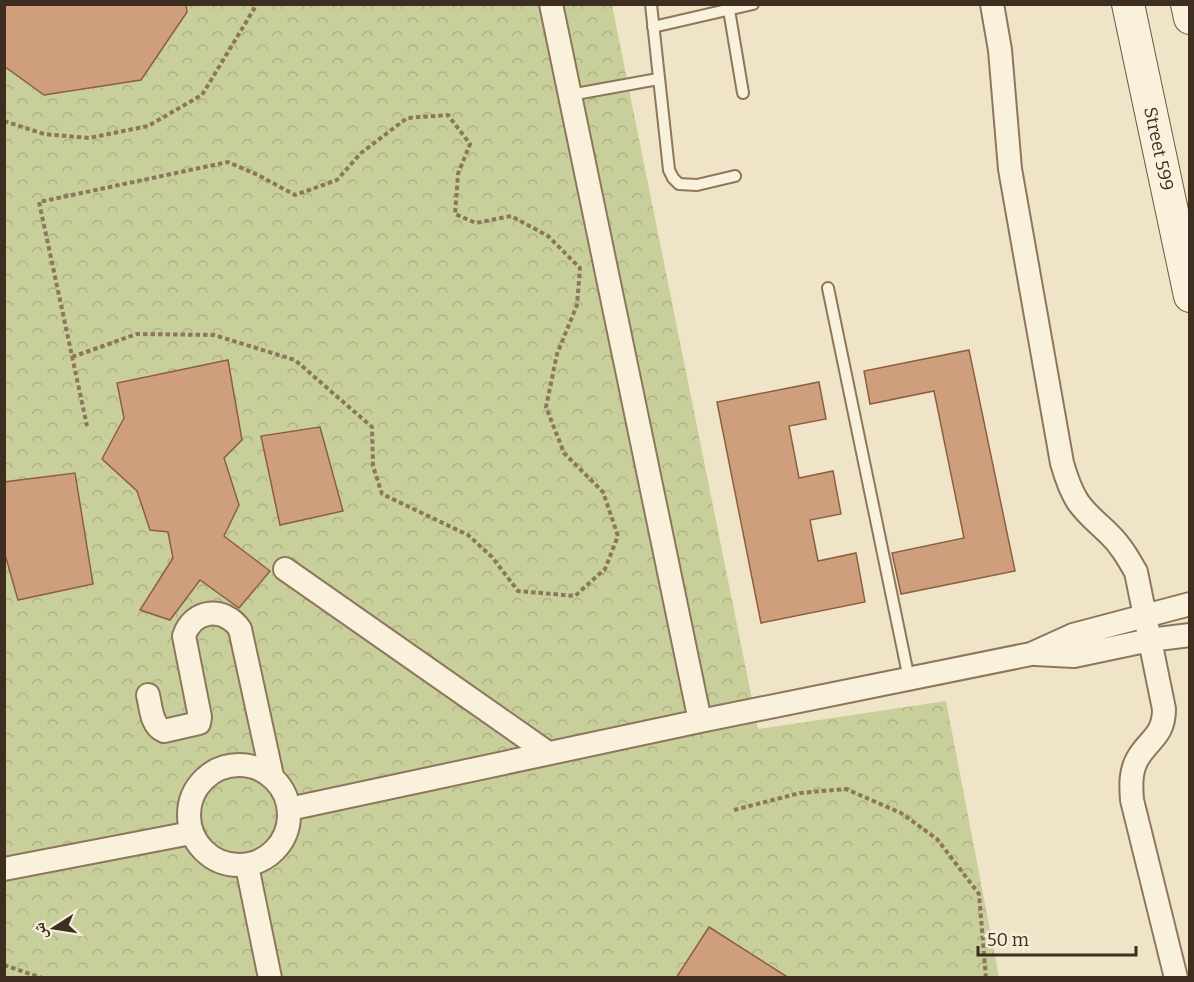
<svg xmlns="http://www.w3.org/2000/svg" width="1194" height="982" font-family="Bitter,'Noto Naskh Arabic',serif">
<defs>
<pattern id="forest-crowns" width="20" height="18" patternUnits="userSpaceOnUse" patternTransform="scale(1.5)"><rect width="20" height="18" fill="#c9cf9b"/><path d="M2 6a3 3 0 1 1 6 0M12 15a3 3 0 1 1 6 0" fill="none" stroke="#aeb285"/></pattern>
</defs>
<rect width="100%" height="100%" fill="#f0e4c8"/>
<!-- forest -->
<path fill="url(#forest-crowns)" d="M5,5h607l146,724 188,-28 53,276 -994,1z"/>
<!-- building -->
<path fill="#cf9f7d" stroke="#8d5f41" stroke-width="1.5" d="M4,4h182l1,8 -46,68 -97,15 -40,-29z
M969,350l46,221 -114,23 -9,-41 72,-15 -30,-147 -64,13 -6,-33z
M228,360l14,80 -18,18 15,47 -15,31 46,35 -31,37 -39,-28 -30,40 -30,-10 33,-52 -5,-26 -18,-2 -13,-39 -35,-32 22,-41 -7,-35z
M819,382l7,37 -37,7 10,52 34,-7 8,43 -31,6 8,41 38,-8 9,49 -104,21 -44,-221z
M320,427l23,84 -63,14 -19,-89z
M75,473l18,111 -75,16 -14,-49v-69z
M709,927l80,51h-113z"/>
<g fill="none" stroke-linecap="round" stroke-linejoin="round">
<!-- lane casing -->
<g stroke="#8d765c" stroke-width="14">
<path id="lane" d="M651,4l18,166 4,8 6,6 18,1 38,-9
M729,10l14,83
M653,27l100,-23
M570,95l88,-16
M828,288l81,391"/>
</g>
<!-- street casing -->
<g stroke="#8d765c" stroke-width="26">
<path id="street" d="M551,4l149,717
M992,4l8,46 10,119 52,294c4,14 8,27 16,39 9,13 20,21 30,31 12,11 20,25 28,39l28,137c0,27 -15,30 -26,49 -8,13 -7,29 -6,42l44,178
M285,569l263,184
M1035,654l39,2 76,-16 40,-5
M148,695c3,12 3,31 16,36l35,-8 1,-6 -16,-81c9,-27 40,-30 56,-7l32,147
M189 815a50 50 0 1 1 100 0a50 50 0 1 1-100 0Z
M289,809l411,-88 331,-67 42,-19 117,-31
M247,866l23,112
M4,869l187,-36"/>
</g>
<!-- secondary casing -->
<g stroke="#6f573f" stroke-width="34">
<g id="secondary">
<path id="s1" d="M1128,4l62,292"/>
<path d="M1187,4l3,14"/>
</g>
</g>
<!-- path -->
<path stroke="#8d765c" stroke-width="4" stroke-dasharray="4.5 3" stroke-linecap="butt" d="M4,121l40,13 45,4 59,-12 54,-31 55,-91
M72,357l65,-23 77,1 81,25 77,67 1,39 9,28 86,41 24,22 26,34 57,5 30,-27 13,-33 -15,-44 -39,-39 -18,-46 11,-53 20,-49 3,-37 -32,-32 -37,-20 -35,7 -21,-9 3,-40 12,-30 -22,-29 -41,3 -46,35 -24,27 -42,15 -37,-20 -30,-13 -189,40 48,224
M734,810l66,-17 46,-4 55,24 36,26 42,55 7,84
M4,965l38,13"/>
<!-- lane -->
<use href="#lane" stroke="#faf1dc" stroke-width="10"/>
<!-- street -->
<use href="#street" stroke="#faf1dc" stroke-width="22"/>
<!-- secondary -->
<use href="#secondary" stroke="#faf1dc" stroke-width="32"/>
</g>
<g text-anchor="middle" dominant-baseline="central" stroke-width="4.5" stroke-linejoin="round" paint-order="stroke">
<!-- street labels -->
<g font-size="18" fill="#3d2e20" stroke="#f7eed8">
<text stroke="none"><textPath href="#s1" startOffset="148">Street 599</textPath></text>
</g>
</g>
<!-- border -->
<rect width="1194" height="982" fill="none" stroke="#3d2e20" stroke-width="12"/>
<!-- north arrow -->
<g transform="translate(54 928) rotate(258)" stroke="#f7eed8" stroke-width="4.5" paint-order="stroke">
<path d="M0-4.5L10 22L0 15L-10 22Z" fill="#3d2e20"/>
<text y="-9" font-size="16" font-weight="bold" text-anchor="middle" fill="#3d2e20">ش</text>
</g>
<!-- scale -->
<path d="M978 946v9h158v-9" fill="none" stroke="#3d2e20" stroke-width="3"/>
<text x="987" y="946" font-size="18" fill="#3d2e20" stroke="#f7eed8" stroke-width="4.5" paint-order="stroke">50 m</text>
</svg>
